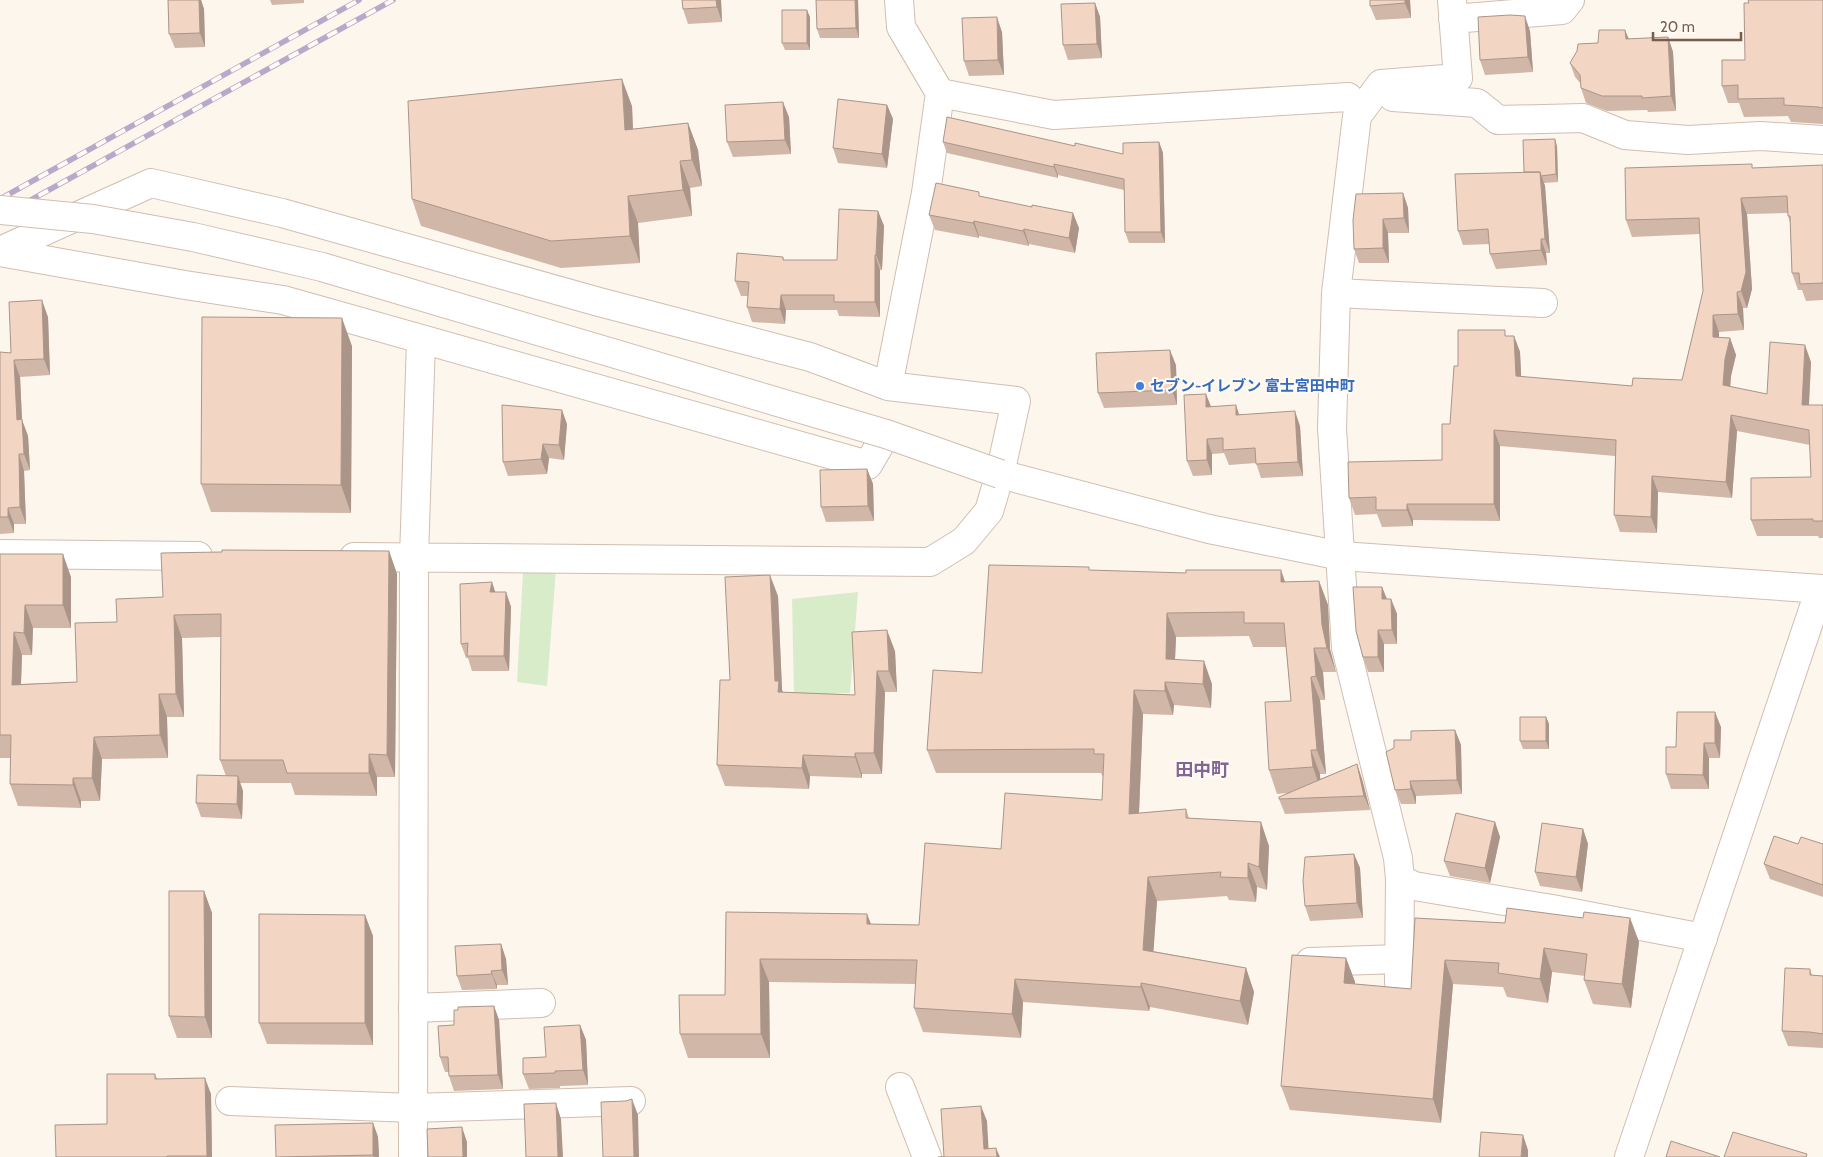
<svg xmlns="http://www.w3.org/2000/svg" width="1823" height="1157" font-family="Cabin,'Noto Sans JP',sans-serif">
<rect width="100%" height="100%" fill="#fdf6ec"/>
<!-- green -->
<path fill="#d8ecc9" d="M556,569l-9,117 -30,-4 6,-109z
M858,592l-8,101 -56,2 -2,-96z"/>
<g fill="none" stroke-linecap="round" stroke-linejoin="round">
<!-- minor casing -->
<g stroke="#d1beb0" stroke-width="30">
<path id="minor" d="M1452,0l6,78 -77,6 -24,32 -21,177 -4,135 14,220 52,210 2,21 14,7 138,23 151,29
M1453,19l109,-9 8,-10
M940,93l114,22 294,-18
M1393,97l84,6 21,17 85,-2 42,17 63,5 72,-4 63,4
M0,251l151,-68 131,30 317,89 211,55 78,29 128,15 -16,73 -11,37 -25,30 -34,21 -576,-5
M0,252l185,33 98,15 585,165 18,-31
M1336,293l207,10
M888,386l38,-193 14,-100 -39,-66 -2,-27
M0,554l198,2
M414,558l7,-218
M1310,962l89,-3
M1399,982l1,-103
M413,1008l128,-5
M900,1087l27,70
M230,1101l183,7 218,-7"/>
</g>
<!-- tertiary casing -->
<g stroke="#d1beb0" stroke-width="30">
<path id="tertiary" d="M1000,474l209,55 132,27 482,33
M413,1157l1,-599
M1629,1157l191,-568"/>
</g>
<!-- minor -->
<use href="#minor" stroke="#fff" stroke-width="28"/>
<!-- tertiary -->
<use href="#tertiary" stroke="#fff" stroke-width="28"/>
<!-- rail casing -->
<g stroke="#b9a8c9" stroke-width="5.5">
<path id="rail" d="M0,199l359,-199
M0,217l393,-217"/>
</g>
<!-- rail -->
<use href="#rail" stroke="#fffaf3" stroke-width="4" stroke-dasharray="11" stroke-linecap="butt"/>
<!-- tertiary-bridge casing -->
<g stroke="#d1beb0" stroke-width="30" stroke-linecap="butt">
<path id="tertiary-bridge" d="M0,210l93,9 100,18 129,30 564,167 114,40"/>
</g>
<!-- tertiary-bridge -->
<use href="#tertiary-bridge" stroke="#fff" stroke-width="28"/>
</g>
<!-- wall -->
<path fill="#d1b7a8" d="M168,0h33l3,9 1,38 -30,1 -6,-14z
M270,0h34v3l-32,2z
M682,0h39l1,22 -34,2 -5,-15z
M816,0h42l1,38h-39l-3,-9z
M1370,0h40l1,18 -35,2 -6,-14z
M1823,0v124l-32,-2 -3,-6 -44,1 -5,-14h-11l-6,-17 23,-26z
M1095,3l5,14 2,41 -34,2 -5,-15z
M810,17v33h-25l-3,-7z
M1625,30l4,9 39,-2 5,15 3,59 -28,1 -1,-2 -40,1 -21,-8 -5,-15v-4l-6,-7 -5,-14 28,-20z
M1530,31l3,41 -48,3 -5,-15z
M1002,32l2,43 -35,1 -5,-15z
M887,105l6,14 -6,49 -49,-5 -5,-15z
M632,106l1,23 55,-6 10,27 4,36 -12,2 2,28 -54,7 2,40 -79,5 -140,-42 -9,-27z
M789,117l2,37 -58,3 -6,-15z
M943,142l132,4 48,8 36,-12 4,11 2,90h-36l-4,-11 -1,-42 -66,-15v3l-111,-25z
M1557,146l1,36 -14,1 1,3 5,67h-4l1,12 -51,4 -6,-15v-10l-27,1 -5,-14 66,-59z
M1823,165v135l-17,1 -4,-11h-4l-6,-17 -2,-50 -2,-7v-3l-41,1 5,75 -5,19h-4l1,22 -25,2v5l11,1 6,17 -5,21 -1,11 37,7 44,-32 -2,43h14v133h-4l-1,-2h-61l-6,-16 60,-43 -1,-32 -73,-14 -5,67 -74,-6 -1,41 -37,-1 -6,-17 1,-59 -115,-10v75l-87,-1v6l-31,1 -5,-13 -22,1 -6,-17 93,-38 8,-36 8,-58 50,-30h6l6,16 1,25 111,9 50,-6 21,-89 -3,-57 -68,3 -6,-17 128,-52z
M1403,193l5,15 1,25h-21l1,30h-30l-5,-14z
M981,196l98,32 -4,25 -46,-9v2l-50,-10v2l-44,-8 -6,-15z
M878,211l6,15 -2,44h-2v47l-41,-1 -2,-6h-51l-1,14 -33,-2 -5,-15 1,-11h-7l-6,-15 48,-24 1,3h53z
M48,317l2,58 -30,2 2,43 6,16 2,34 -6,1 2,53h-12v9l-14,1v-182l11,1z
M352,346l-1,167 -140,-1 -10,-28z
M1176,365l1,40 -73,3 -6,-15z
M1211,406l28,8 61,12 3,50 -42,2 -5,-15 -27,2 -5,-12 -12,1v21l-19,1 -6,-15z
M567,424l-3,36 -15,-2 -2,16 -39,2 -5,-14z
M867,469l6,15 1,37 -48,1 -5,-15z
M389,551l8,23 -2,203h-18v19l-82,-1 -4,-12h-51l3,8 -1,28 -41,-2 -5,-14 30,-27 -6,-16 1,-123 -39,1 2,79h-17l1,41 -66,1 -2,42h-19v7l-63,-2 -8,-22 1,-26h-11v-204l71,23v51h-38l-1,27h-10l-1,29 56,-2 40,-60 46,-25z
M1090,570l195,12 34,-1 9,24 2,44 6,23h-13l2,28h-5l6,74h-6v5l37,-15 5,15 8,31 -85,4 -6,-15 8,-6 -10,1 -8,-24 22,-69 -5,-54h-33l-4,-11 -73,1 -1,22 37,25 -1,24 -37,-3 -1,10 -30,-1 -4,99 47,-4 3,9 80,28 -2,44 -10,-3 -1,15 -27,-2 -2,-4 -70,5 -4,50 93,17 8,24 -6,33 -98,-18 -1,4 -126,-9 -2,36 -98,-6 -9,-24 2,-24 -147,-2 1,76h-82l-8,-24 45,-39 1,-83 141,2 4,10 48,1 82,-76 101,-49 1,-23 -2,-4h-165l-9,-23 55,-77z
M1382,587l5,12h4l6,15v30h-13v28h-16l-5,-15z
M495,592h11l5,15 -2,64h-37l-4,-13h-2l-5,-14z
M778,596l4,94 1,2 72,3 40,-44 2,41h-12l-3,82h-20v4l-52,-2 -1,13 -84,-3 -8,-21 13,-85z
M1546,717l3,7v25h-26l-3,-8z
M1721,727l-1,31h-11v31h-38l-5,-15 10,-27z
M1455,730l6,15 1,49 -46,2v8h-15l-6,-14 -1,-42 17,-8z
M1495,822l5,15 -10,46 -40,-7 -6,-15z
M1583,829l5,15 -6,48 -42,-6 -5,-14z
M1798,844h25v53l-53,-18 -6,-15z
M1354,854l6,14 3,50 -53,3 -5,-15z
M204,891l8,22v125h-35l-8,-22z
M365,915l8,21v109l-106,-1 -8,-21z
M1415,918l90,5 78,-5h47l9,24 -8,66 -38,-4 -9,-24 1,-4 -33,-4 -4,31 -41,-6 -4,-10 -50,-3 -12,139 -151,-13 -9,-24 65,-128 9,24v2l56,5z
M501,944l5,15 2,26h-11v4l-35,1 -5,-14z
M1810,969l2,6 11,1v72l-35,-2 -6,-15z
M494,1006l5,14 4,69 -49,2 -5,-15v-4h-4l-5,-15 14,-32z
M580,1025l6,15 2,45 -28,1v2l-31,1 -6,-15 23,-17z
M155,1074l2,5 54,15 1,63h-156l51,-33z
M373,1123l5,14 1,20h-103z"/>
<!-- shaded-wall -->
<path fill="#aa9588" d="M197,0h4l3,9 1,38 -5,-14z
M716,0h5l1,22 -5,-15z
M855,0h3l1,38 -3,-10z
M1405,0h5l1,18 -6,-15z
M1095,3l5,14 2,41 -5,-14z
M807,10l3,7v33l-3,-7z
M1525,16l5,15 3,41 -5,-15z
M997,17l5,15 2,43 -6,-15z
M1625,30l6,15 -5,-6z
M1668,37l5,15 3,59 -5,-15z
M622,79l10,27 2,51 -9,-27z
M783,102l6,15 2,37 -6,-14z
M887,105l6,14 -6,49 -5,-14z
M688,123l10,27 4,36 -10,-26z
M1555,139l2,7 1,36 -2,-8z
M1159,142l4,11 2,90 -4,-11z
M680,161l10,27 2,28 -9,-26z
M1054,164l4,11v3l-4,-11z
M1540,172l5,14 5,67 -5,-14z
M1403,193l5,15 1,25 -5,-15z
M628,196l10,27 2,40 -10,-27z
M1741,198l6,16 5,75 -5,19 -6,-17z
M878,211l6,15 -2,44 -6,-15z
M1073,213l6,15 -4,25 -6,-15z
M1383,219l5,14 1,30 -6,-15z
M974,221l5,15v2l-6,-15z
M1024,229l5,15v2l-6,-15z
M1541,239l5,14 1,12 -6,-15z
M875,255l5,15v47l-5,-15z
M1737,292l6,16 1,22 -6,-16z
M781,295l5,15 -1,14 -5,-15z
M42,300l6,17 2,58 -6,-16z
M1713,315l6,17v21l-6,-16z
M342,318l10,28 -1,167 -10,-28z
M1514,336l6,16 2,41 -6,-17z
M1730,338l6,17 -5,21 -2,26 -6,-17 2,-26z
M1805,345l6,17 -3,60 -6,-17z
M1170,350l6,15 1,40 -5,-15z
M14,360l6,17 2,43 6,16 2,34 -6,-16 -7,-34z
M1206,394l6,15 -6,-2z
M1236,405l5,15 -5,-5z
M562,410l5,14 -3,36 -5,-15z
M1295,411l5,15 3,50 -5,-14z
M1731,415l6,16 -5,67 -6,-16z
M1494,430l6,16v75l-6,-17z
M1207,439l5,15v21l-5,-15z
M543,444l6,14 -2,16 -6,-15z
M19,454l5,17 2,53 -6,-17z
M867,469l6,15 1,37 -6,-15z
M1652,476l6,16 -1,41 -6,-16z
M1407,504l6,16v6l-6,-16z
M8,508l6,16v9l-6,-16z
M389,551l8,23 -2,203 -8,-22z
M63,554l8,23v51l-8,-23z
M1281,570l8,23 -8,-11z
M770,575l8,21 4,94 4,12v11l-11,-32z
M1319,581l9,24 2,44 6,23 -9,-24 -5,-23z
M492,582l5,15 -7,-5z
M1382,587l6,15 -6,-3z
M506,592l5,15 -2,64 -5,-15z
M1391,599l6,15v30l-5,-14z
M25,605l8,23 -1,27 -8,-22z
M1167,613l9,24 -2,46 -8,-24z
M174,615l8,23 2,79 -8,-23z
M887,630l8,21 2,41 -8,-21z
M1378,630l6,14v28l-6,-15z
M14,632l8,23 -2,53 -8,-23z
M1314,648l9,24 2,28 -9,-24z
M1204,661l8,23 -1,24 -8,-24z
M877,671l8,21 -3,82 -8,-21z
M1311,677l9,23 6,74 -9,-24z
M1165,682l9,23 -1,10 -8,-24z
M1134,690l9,24 -5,123 -9,-23z
M159,694l8,23 1,41 -8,-23z
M1715,712l6,15 -1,31 -5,-15z
M1546,717l3,7v25l-3,-8z
M1455,730l6,15 1,49 -5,-14z
M94,737l8,22 -2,42 -8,-23z
M1704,743l5,15v31l-6,-14z
M1311,750l9,24 1,17 -8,-24z
M855,753l7,21v4l-7,-21z
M369,754l8,23v19l-8,-23z
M803,755l7,21 -1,13 -7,-21z
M1357,764l5,15 8,31 -6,-14z
M238,776l5,15 -1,28 -5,-15z
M73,778l8,23v7l-8,-23z
M1410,781l6,15v8l-5,-15z
M1261,822l8,24 -2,44 -8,-23z
M1495,822l5,15 -10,46 -5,-15z
M1583,829l5,15 -6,48 -6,-15z
M1354,854l6,14 3,50 -6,-15z
M1248,863l9,24 -1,15 -8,-24z
M1148,877l9,24 -5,72 -9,-23z
M204,891l8,22v125l-7,-21z
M867,914l9,24 -9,-14z
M365,915l8,21v109l-8,-22z
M1630,918l9,24 -8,66 -9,-24z
M501,944l5,15 2,26 -6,-15z
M1544,948l8,24 -4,31 -8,-24z
M1346,958l9,24 -2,25 -9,-24z
M760,959l9,23 1,76 -9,-24z
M1445,960l8,24 -12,139 -8,-24z
M1246,968l8,24 -6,33 -8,-24z
M491,971l6,14v4z
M1015,979l8,23 -2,36 -9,-24z
M1141,983l9,24 -1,4 -8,-24z
M494,1006l5,14 4,69 -5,-14z
M580,1025l6,15 2,45 -5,-15z
M205,1078l6,16 1,63h-5v-1z
M632,1099l6,16 1,42h-5z
M556,1103l5,16 2,38h-5z
M981,1106l6,15 2,36 -5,-8z
M373,1123l5,14 1,20h-5l-1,-2z
M462,1127l5,15v15h-4z
M1523,1135l5,15v7h-7z
M996,1148l4,9h-3z"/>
<!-- building -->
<path fill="#f3d5c3" stroke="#aa9588" d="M168,0h31l1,33 -31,1z
M682,0h34l1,7 -34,2z
M816,0h39l1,28 -39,1z
M1370,0h35v3l-35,3z
M1748,0h75v108l-5,-1 -34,-2v-7l-46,1v-14l-16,1v-26h23l-1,-57h5z
M1095,3l2,41 -34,1 -2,-41z
M782,10h25v33h-25z
M1510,15l15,1 3,41 -48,3 -2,-43z
M997,17l1,43 -34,1 -2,-43z
M1599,30h26l1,9 42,-2 3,59 -29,2v-2h-40l-21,-8 -1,-13 -10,-12 7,-12 1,-7 20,-1z
M622,79l3,51 63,-7 4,37 -12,1 3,29 -55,6 2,40 -79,5 -139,-42 -4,-98z
M838,99l49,6 -5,49 -49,-6z
M783,102l2,38 -58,2 -2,-37z
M947,117l128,29v-3l48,11v-11l36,-1 2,90h-36l-1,-53 -70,-15v3l-111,-25z
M1555,139l1,35 -15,2 -1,-4h-16l-1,-32z
M1752,164v4l71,-3v118l-23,1 -1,-11h-7l-2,-57h-2l-1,-20 -46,2 5,74 -5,19 -4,1 1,22 -25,1v22l17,1 -5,21 -2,26 44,9 3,-52 35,3 -3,60h21v116h-10v-2l-62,1v-42l60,-1 -2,-47 -78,-15 -5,67 -74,-6 -1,41 -37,-2 2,-75 -122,-10v74h-87v6h-31v-13l-27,1 -1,-36 94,-2v-36h8l4,-58h4v-36h47v6h9l2,40 116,10 1,-8 49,2 21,-89 -4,-73 -73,2 -1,-52z
M1540,172l5,67h-4v11l-51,4 -2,-25 -30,2 -3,-57z
M936,183l43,9v4l53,11v-2l41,8 -4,25 -45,-9 -1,2 -49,-10 -1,2 -44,-8z
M1403,193l1,25 -21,1v29l-29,1 -1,-29 3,-26z
M839,209l39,2 -2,44h-1v47h-41v-7h-53l-1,14 -33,-2 2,-25 -14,-1 2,-28 46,4v3h54z
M42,300l2,59 -30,1 3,60 5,-1 2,35h-5l1,53 -12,1v9h-8v-165l11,1 -2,-51z
M202,317l140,1 -1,167 -140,-1z
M1170,350l2,40 -74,3 -2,-40z
M1206,394v13l30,-2v10l59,-4 3,51 -42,2 -1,-16 -32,2v-12l-16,1v21l-20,1 -3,-66z
M502,405l60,5 -3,35 -16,-1 -2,15 -38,3z
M867,469l1,37 -47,1 -1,-37z
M222,550l167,1 -2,204 -18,-1v19h-82l-4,-13h-63l1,-146 -47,1 2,79h-17l1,41 -66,2 -2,41h-19v7l-63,-1 1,-49h-11v-181h63v51h-38l-1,28 -10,-1 -2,53 65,-3 -2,-59 42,-1 -1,-23 47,-2 -2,-44 61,-1z
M989,565l100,2v3l97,3v-3h95v12l38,-1 3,44 5,23h-13l2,28 -5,1 6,73h-6l2,17 -44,3 -4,-68 26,-1 -7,-78h-40v-11l-77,1 -1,46 38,2 -1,23 -38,-2v9l-31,-1 -5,124 57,-5v9l75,4 -2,45 -11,-4v15l-28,-1 1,-5 -73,5 -5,73 103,18 -6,33 -99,-18v4l-126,-8 -3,35 -98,-6 3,-48 -157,-1 1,75h-81l-1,-39h46l1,-83 141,2v10l52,1 6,-82 76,6 4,-56 97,7 2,-46h-10v-5l-167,1 6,-80 49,3z
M770,575l5,106h4l-1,11 77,3 -3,-63 35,-2 2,41h-12l-3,82h-19v4l-52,-2 -1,13 -85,-3 3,-85h10l-5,-103z
M492,582l-2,10h16l-2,64h-37l1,-13 -7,1 -1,-60z
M1353,587h29v12h9l1,31h-14v27h-15l-7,-26z
M1677,712h38v31h-11l-1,32 -37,-1v-27h10z
M1520,717h26v24h-26z
M1455,730l2,50 -47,1 1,8 -16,1 -9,-38 8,-4v-8h17v-9z
M1357,764l7,32 -85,3v-2z
M197,775l41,1 -1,28 -41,-1z
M1456,813l39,9 -10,46 -41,-7z
M1542,823l41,6 -7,48 -41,-5z
M1774,836l24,8 3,-7 22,7v41l-59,-21z
M1354,854l3,49 -52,3 -2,-25 2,-24z
M169,891h35l1,126 -36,-1z
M1507,908l76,10 1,-6 46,6 -8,66 -38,-4 3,-26 -43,-6 -4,31 -42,-6 1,-10 -54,-3 -12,139 -152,-13 11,-131 54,3 -2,25 67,6 4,-71 90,5z
M259,914l106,1v108h-106z
M501,944l1,26 -11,1 1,3 -35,2 -2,-30z
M1785,968l25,1v6l13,1v58l-13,-2 -28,-1z
M494,1006l4,69 -49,1 -1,-19h-8l-2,-31 16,-1v-15h4v-3z
M580,1025l3,45 -28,1v2l-32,1v-16l23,-1 -2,-30z
M107,1074h48v5l50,-1 2,78h-40v1h-111l-1,-32 52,-1z
M632,1099l2,58h-31l-2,-55 25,-1z
M556,1103l2,54h-32l-2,-53z
M981,1106l3,43 12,-1 1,9h-59h6l-3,-48z
M373,1123v32l-97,2 -1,-32z
M462,1127l1,30h-35l-1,-28z
M1481,1132l42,3 -2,22h-42z
M1733,1132l74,22 -1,3h-82z
M1671,1141l49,16h-54z"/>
<!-- markers -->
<circle fill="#3f7fe0" stroke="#fffaf3" stroke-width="2" cx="1140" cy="386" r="5"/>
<g text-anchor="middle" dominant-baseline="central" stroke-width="4" stroke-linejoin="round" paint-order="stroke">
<!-- shop labels -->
<g font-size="15" font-weight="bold" fill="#366cbe" stroke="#fffaf3" text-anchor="start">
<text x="1150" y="386">セブン-イレブン 富士宮田中町</text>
</g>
<!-- quarter labels -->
<g font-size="18" font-weight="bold" fill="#846695" stroke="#fffaf3">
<text x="1202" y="770">田中町</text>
</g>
</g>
<!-- scale -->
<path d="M1653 32v8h88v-8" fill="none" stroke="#7a5c4d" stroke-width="2.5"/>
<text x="1660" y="32" font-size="15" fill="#7a5c4d" stroke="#fffaf3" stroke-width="4" paint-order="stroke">20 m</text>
</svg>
